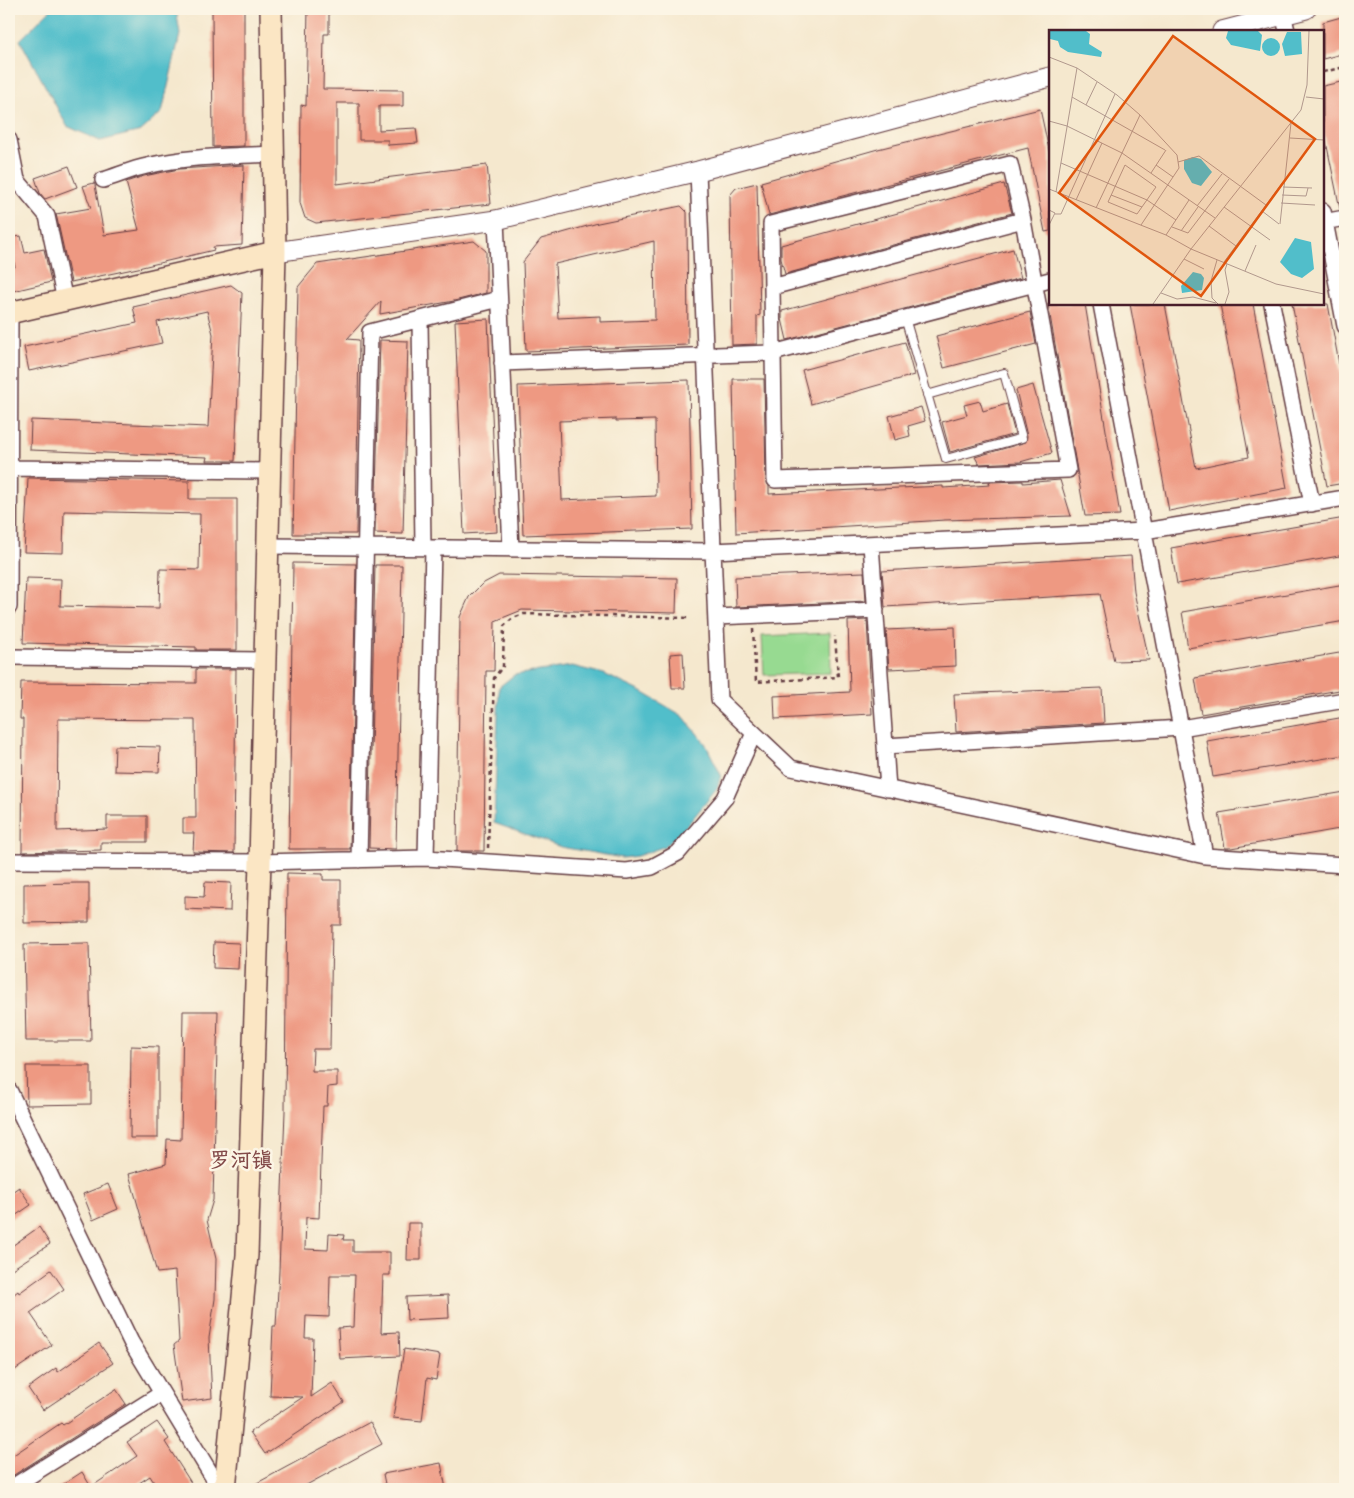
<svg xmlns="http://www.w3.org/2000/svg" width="1354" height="1498" font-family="'Patrick Hand','LXGW WenKai TC',sans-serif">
<rect width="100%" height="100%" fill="#fcf5e5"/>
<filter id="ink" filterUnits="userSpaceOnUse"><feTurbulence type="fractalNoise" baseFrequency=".02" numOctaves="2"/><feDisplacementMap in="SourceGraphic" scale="10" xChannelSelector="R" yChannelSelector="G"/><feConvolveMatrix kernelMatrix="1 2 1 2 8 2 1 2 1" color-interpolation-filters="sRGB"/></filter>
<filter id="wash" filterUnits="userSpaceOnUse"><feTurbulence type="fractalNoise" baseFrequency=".0096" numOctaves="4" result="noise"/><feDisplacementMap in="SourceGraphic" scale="20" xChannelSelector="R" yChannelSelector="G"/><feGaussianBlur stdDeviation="1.12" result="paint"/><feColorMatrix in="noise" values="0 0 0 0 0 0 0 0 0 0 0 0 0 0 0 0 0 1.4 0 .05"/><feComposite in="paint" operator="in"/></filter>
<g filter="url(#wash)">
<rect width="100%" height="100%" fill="#f5e8ce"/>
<!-- green -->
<path fill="#97da91" stroke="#707c5e" d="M830,633l1,40 -67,2 -2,-39z"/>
<!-- water -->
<path fill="#51beca" stroke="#4e6e7a" d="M51,9h125l4,25 -18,78 -21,19 -41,10 -33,-15 -47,-86z
M572,666l32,8 38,18 41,24 22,27 16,32 -4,14 -37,45 -17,13 -26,9 -15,2 -61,-11 -67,-24 5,-136 15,-12z"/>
<g id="blocks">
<!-- building -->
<path fill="#ee9982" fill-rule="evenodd" d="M212,9h32v137l-31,1z
M308,9h21v25h-5l-1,55 80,1v16h-24v24l37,-2 2,15 -30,2v-5h-29v-37h-22v81l150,-19 4,39 -175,19 -11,-5 -5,-15 1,-98 5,1z
M1345,16v37l-22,6v-37z
M1345,81v128h-5l-17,-82v-41z
M1040,109l10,46v76l-5,1 -17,-84 -259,67 -8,-33 117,-33z
M244,165l-2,80 -29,2 1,3 -76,18 -67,14 -15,-68 35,-6 -8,-22 11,-3 1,2 9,50 35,-5 -13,-48 18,-6 35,-7z
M69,166l8,21 -32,12 -5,-6 -5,-15z
M757,183l3,132 -3,1v28l-25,1 -2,-150 6,-7z
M1004,184l8,29 -227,61 -4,-15v-14z
M681,206l6,6 1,133 -162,6 -3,-89 18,-23 57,-16zM654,241l1,79 -55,2v-6l-42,2 -3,-54z
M21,236l4,17 19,-4 7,33 -42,10v-23l6,-2 -6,-29z
M474,241l12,10v42l-32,8 -74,13 1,-13 -34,38 12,1 -3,194h-63l5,-247 19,-23z
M1013,249l8,29 -234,62 -5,-21v-8z
M231,285l11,8 -7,168h-29l1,-4 -177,-7 1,-30 177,7 5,-93 -6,-23 -50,11 5,21 -133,28 -5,-24 113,-24 -4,-16z
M1048,304h37l35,211 -35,1z
M1130,304h35l31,164 53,-11 -29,-153h33l34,184 -118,23z
M1292,304h36l17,92v87l-18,3z
M1030,312l6,32 -92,24 -8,-32z
M488,319l9,213 -33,2 -9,-213z
M380,340l28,1 -5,193 -28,-1z
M905,342l9,33 -103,29 -9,-34z
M733,379h31l2,101 3,6v8l174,-8v2l47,-3 -1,-3 34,-1v2l37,-3 11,36 -126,4 -209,13z
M689,380l3,149 -169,6 -5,-149zM616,419v2l39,-1 1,76 -94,4 -3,-79z
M1033,385l19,68 -32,9 -41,2 -4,-7 51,-15 1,-6 -11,-46z
M980,401l3,10 24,-7 8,30 -65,18 -8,-30 25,-7 -3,-10z
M921,407l4,14 -17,5 2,10 -15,4 -6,-24z
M28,478l161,3v18h48v151h-41v-3l-173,-4 3,-65 35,1 -1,27 99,2 1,-39 39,1 1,-56 -136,-3 -1,42 -39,-1z
M1345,518v37l-168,29 -6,-36z
M1131,556l3,36 15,68 -35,1 -14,-67 -215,13 -3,-36z
M293,563l63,1 -6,285h-61z
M375,565h27l-6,284 -27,-1z
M864,572l2,29 -130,6 -1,-30z
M499,575l178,3 -1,35 -154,-3 -27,11 -1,50h-8l-2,180h-27l3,-234 9,-20 13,-13z
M1345,584v37l-157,27 -6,-36z
M867,620l5,94 -97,5 -1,-23 76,-4 -2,-71z
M955,627l1,39 -67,3 -3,-39z
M1345,652v37l-144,25 -6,-36z
M683,653l2,35h-13l-2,-34z
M196,669h40l-2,184 -41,-1 1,-19h-11v-15h13l-1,-98 -137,-1 -1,112 50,-2v-13h40v26h-46v8l-79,2 1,-133h-3l1,-37 175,1z
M1102,688l2,35 -148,9 -2,-38z
M1345,717v38l-132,22 -6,-36z
M115,746l45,1 -1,25 -45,-1z
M1345,792v36l-114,20h-6l-6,-35z
M287,873l36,1v6h18v45h-9l-2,124h-17l-1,22h25v15l-9,1 -1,19h-4l-4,112 -13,-1 -1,32 23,1 1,-16 15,1 -1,5h10v12h37v23h-7l-2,58 18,-1 1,24 -60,3 -2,-31 15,-1 2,-52h-25l-1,42 -23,-1 -1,22h8l-2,59 21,-14 12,19 -79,52 -15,-22 53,-35 -33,-1 3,-70h3l3,-55 6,-160z
M205,882l26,1 -1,28 -45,-2v-13l19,1z
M77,883h12v39l-65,1v-39z
M214,942l25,1 -1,26 -25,-1z
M89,943l2,98h-65l-2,-97z
M183,1011h35l-5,189 -6,20 9,39 -1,40 -6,39 3,60 -30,4 -8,-57 5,-4 -4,-70 -18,2 -28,-99 37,-10 1,-25 14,1z
M131,1046l27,1v91h-28z
M26,1066h65v38l-64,1z
M108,1184l10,25 -25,11 -10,-26z
M19,1187l12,18 -22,15v-26z
M408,1223h13v37h-14z
M39,1227l11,17 -41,27v-23z
M51,1270l13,19 -34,24 22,32 -43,29v-76l9,-7 1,2z
M448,1295l1,23 -42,2 -1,-23z
M99,1343l14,20 -70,47 -15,-22 28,-20 2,4z
M404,1349l36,6 -4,25 -9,-2 -5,43 -29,-3z
M116,1389l10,15 -117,74v-20l52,-35 2,2z
M157,1422l12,17 -4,3 30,47h-37l-8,-13 -20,13h-74l26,-17 9,15 46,-31 -10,-14z
M370,1422l12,22 -83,45h-53z
M441,1463l5,26h-60l-3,-15z"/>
</g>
</g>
<g filter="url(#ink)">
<use href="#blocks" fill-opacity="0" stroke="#643d43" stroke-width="1"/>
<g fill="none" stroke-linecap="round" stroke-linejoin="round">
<!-- service casing -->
<g stroke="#643d43" stroke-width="10">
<path id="service" d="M905,318l41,141 76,-21 -18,-65 -77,22"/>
</g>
<!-- minor casing -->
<g stroke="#643d43" stroke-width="18">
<path id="minor" d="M1282,9l5,22
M9,140l8,40 30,36 18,85
M1010,164l13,56 45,250 -293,10 -4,-256z
M698,171l21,529 72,68 414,88 140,9
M103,180c14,-4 29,-11 44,-14 41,-10 84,-10 126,-12
M1323,211l22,115
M496,220l15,329
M1323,222l22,-4
M772,287l251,-67
M1101,304l104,552
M1272,304l40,200
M420,319l3,228
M502,363l271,-10 277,-73
M10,468l260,3
M871,544l17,245
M268,546l445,5 431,-20 201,-33
M9,607l1,-294
M716,617l160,-7
M9,657l256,3
M885,746l296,-18 164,-28
M426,858l7,-310
M359,860l11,-528 129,-33
M9,861l251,1 166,-4 201,13 25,-4 26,-14 47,-55 29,-65
M9,1090l122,252 89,147
M9,1489l153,-96"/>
</g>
<!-- tertiary casing -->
<g stroke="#643d43" stroke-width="21">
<path id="tertiary" d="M1222,31l84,-22
M275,252l221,-32 202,-49 352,-94"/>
</g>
<!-- secondary casing -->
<g stroke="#643d43" stroke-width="24">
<path id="secondary" d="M9,313l266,-61
M225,1489l22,-234 13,-393 15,-610 -4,-243"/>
</g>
<!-- path -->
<path stroke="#643d43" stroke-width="2.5" stroke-dasharray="4 4" stroke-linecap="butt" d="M1323,72l22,-5
M753,629l3,53 82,-5 -3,-41
M488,848l6,-170 9,-12 1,-40 9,-8 11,-4 166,4"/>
<!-- service -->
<use href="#service" stroke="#fff" stroke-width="8"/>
<!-- minor -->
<use href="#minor" stroke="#fff" stroke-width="15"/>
<!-- tertiary -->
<use href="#tertiary" stroke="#fff" stroke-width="19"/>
<!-- secondary -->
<use href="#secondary" stroke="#fbe6c4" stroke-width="21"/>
</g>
</g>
<g text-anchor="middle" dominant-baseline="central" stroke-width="5" stroke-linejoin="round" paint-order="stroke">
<!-- district labels -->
<g font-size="21" font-weight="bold" fill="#834a49" stroke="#fcf5e5">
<text x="241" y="1159">罗河镇</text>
</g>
</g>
<!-- overview -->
<g transform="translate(1049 30)">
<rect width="275" height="275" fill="#f5e8ce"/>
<path d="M0,1h37l4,3 -1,10 13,8 -1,5 -33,-5 -8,-5 -2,-6 -8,-2zM179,1h30l4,4 -2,16 -29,-6 -5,-7zM238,2h14l1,22 -17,2 -3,-12zM213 17a9 9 0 1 1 18 0a9 9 0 1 1-18 0ZM144,127l8,2 11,13 -11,14 -9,-3 -8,-14v-9zM246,208l16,4 3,27 -12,9 -11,-4 -11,-12zM144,242l8,2 3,4 -2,12 -20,3 -1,-7z" fill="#51beca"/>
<path fill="none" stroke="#b1988d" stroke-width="1" d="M0,27l28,11 40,27 23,20 37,40 2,13 -38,57M23,67l93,53M257,67l18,2M37,75l11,-23M0,91l18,5 55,27 93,65M241,108l34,2M129,132l21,-6 67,49M12,133l86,37 29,20M76,135l31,22 -19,27 -29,-12zM107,135l17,12M102,143l15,-23M234,157l29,1M0,159l117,46 25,14M7,162l21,-124M62,165l31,12M233,165l24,1 2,-8M27,170l26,-57M232,173l34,2M148,176l25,-32M175,177l46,33M47,178l44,-93M0,180l6,3 -6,12M213,181l17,13M6,184h6l54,-120M231,194l11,-101M160,196l27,20M123,197l16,6 41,-54M132,201l17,-24M117,205l23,-35M142,219l85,35 48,10M135,229l20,10M168,230l-6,21 1,17 6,6M175,232l59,-80M196,241l11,-26M112,263l16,6 16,-2 23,6M104,274l38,-55 110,-139 6,-25 2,-54M176,274l4,-12 -4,-22 2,-6"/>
<path fill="#e0560e" fill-opacity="0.15" stroke="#e0560e" stroke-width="2.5" d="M124,6l142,103 -114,157 -142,-103z"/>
<rect width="275" height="275" fill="none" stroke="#4a1f2b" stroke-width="2.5"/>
</g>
<!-- margin -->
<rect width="1354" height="1498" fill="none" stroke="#fcf5e5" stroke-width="30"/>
</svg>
